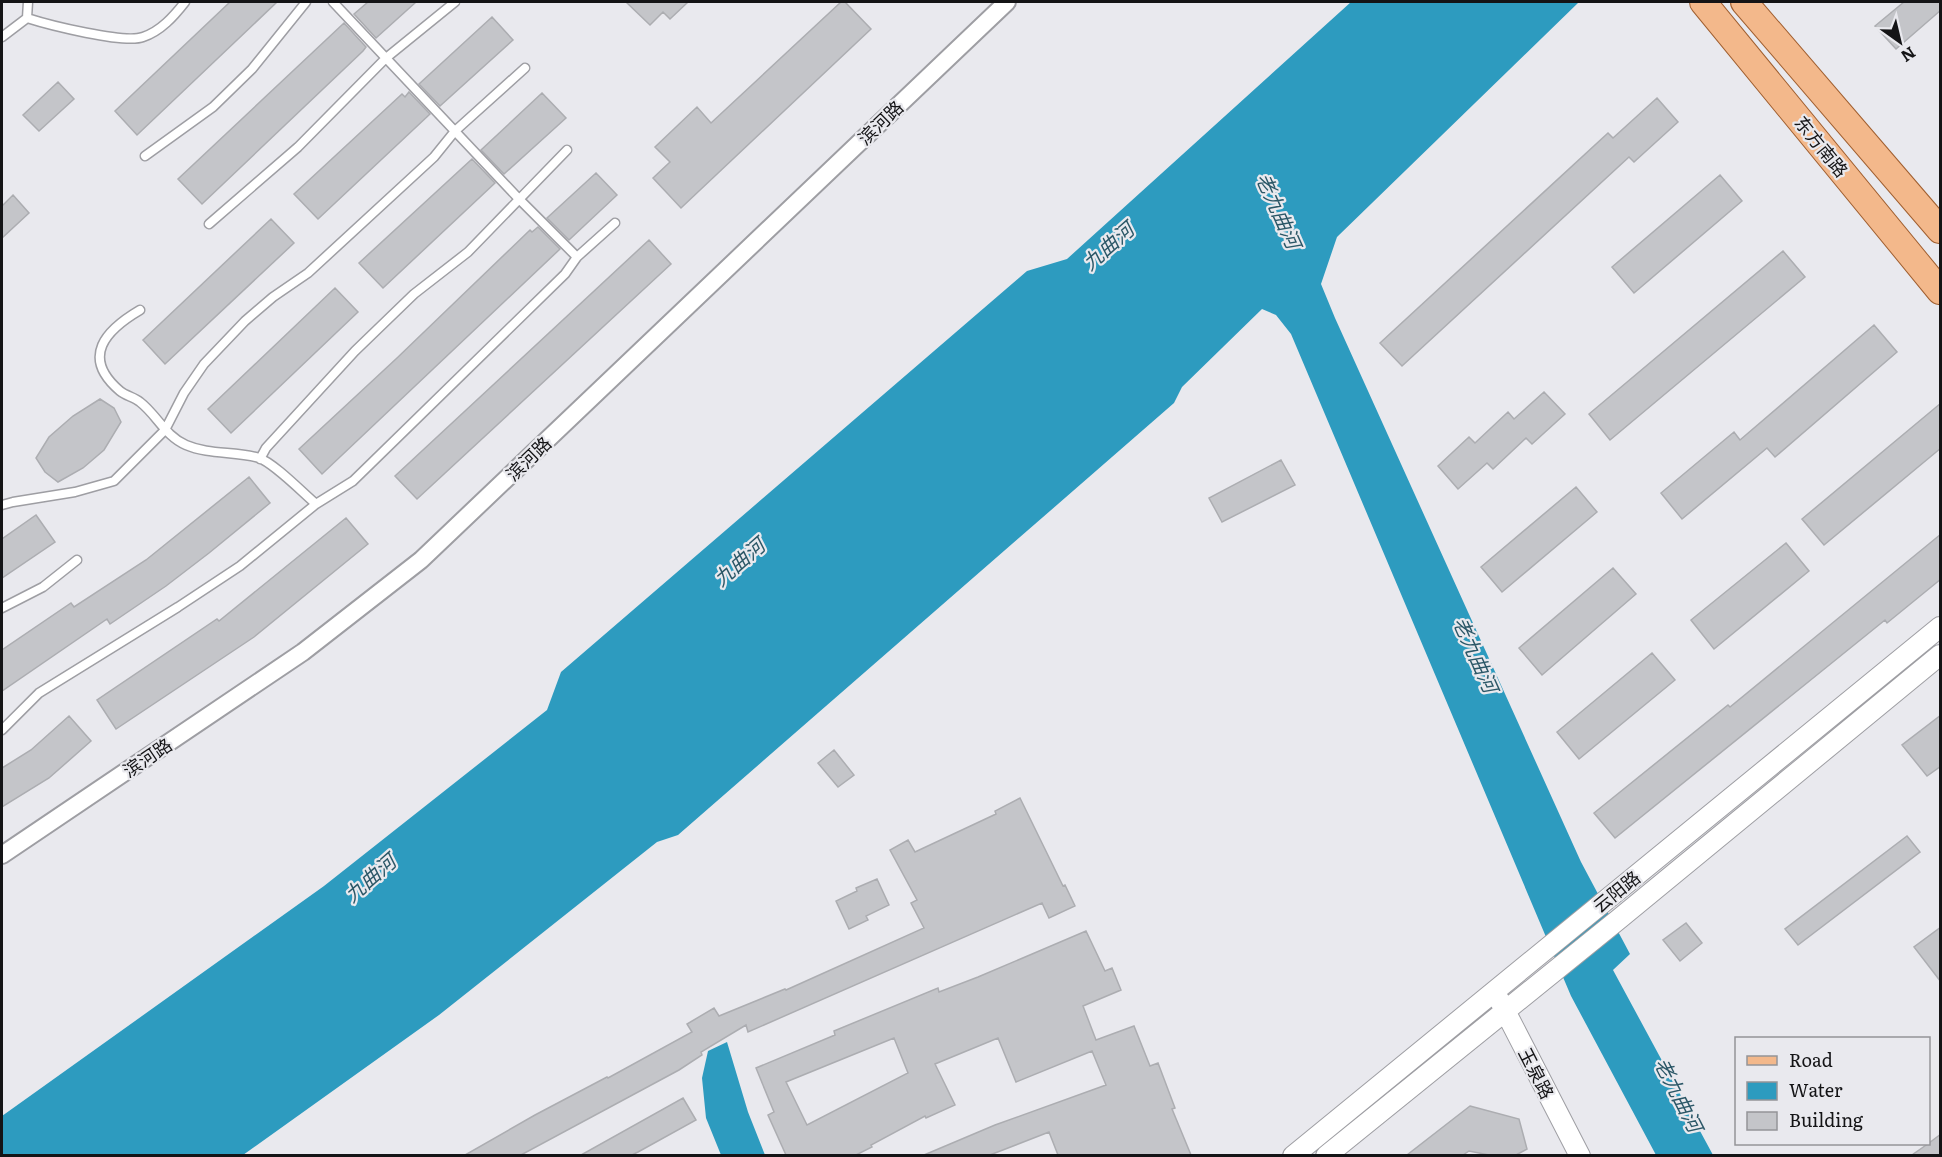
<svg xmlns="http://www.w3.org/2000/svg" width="1942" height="1157" font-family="Literata,'Noto Sans SC',serif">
<rect width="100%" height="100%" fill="#e9e9ee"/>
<!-- water -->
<path fill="#2d9bbf" d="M1351,2h228l-242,235 -16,47 14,34 246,544 49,92 -17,16 100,185h-57l-85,-159 -280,-662 -15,-19 -14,-6 -80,78 -8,16 -496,432 -21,7 -218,173 -196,140h-241v-39l322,-230 223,-176 14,-38 466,-401 40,-12z
M727,1042l21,70 17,43h-44l-15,-37 -4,-40 6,-27z"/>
<!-- building -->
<path fill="#c4c5c9" stroke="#acadb1" stroke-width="1.5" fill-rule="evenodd" d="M230,2h47l-140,133 -22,-24z
M368,2h48l-40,36 -22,-24z
M626,2h62l-18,17 -7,-7 -13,13z
M841,2h4l26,27 -190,179 -28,-30 17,-16 -15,-15 42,-40 14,16z
M1904,2h37v8l-45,39 -21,-23z
M492,17l21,23 -73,66 -21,-22z
M344,23l22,24 -3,4 -161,153 -24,-25z
M58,82l16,17 -35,32 -16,-16z
M409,92l21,22 -112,105 -24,-25 108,-100 3,3z
M542,93l24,25 -62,56 -23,-24z
M1657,98l21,24 -44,40 -5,-5 -227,209 -22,-23 228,-210 5,5z
M472,159l23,24 -112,105 -24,-25z
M596,173l21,22 -48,45 -22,-22z
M1720,175l22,26 -108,92 -22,-26z
M13,195l16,18 -27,25v-32z
M271,219l23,24 -129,121 -22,-24z
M538,227l22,22 -238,225 -23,-25 98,-91 133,-128 2,2z
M649,240l22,24 -254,235 -22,-23z
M1783,251l22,26 -195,163 -21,-26z
M335,288l23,24 -127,121 -23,-24z
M1874,325l23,27 -122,105 -8,-9 -85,71 -21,-26 73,-61 6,8z
M1544,392l21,22 -33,30 -6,-6 -33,31 -6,-6 -29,26 -20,-23 31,-29 6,6 33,-31 6,7z
M100,399l14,9 7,14 -17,28 -21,18 -25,14 -13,-10 -9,-14 13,-21 24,-21z
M1941,403v45l-117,97 -22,-26z
M1281,460l14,25 -73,37 -13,-24z
M249,477l21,26 -61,50 -43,33 -56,38 -3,-5 -105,72v-41l69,-47 3,4 72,-47z
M1576,487l21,25 -95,80 -21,-25z
M36,515l19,27 -53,36v-39z
M346,518l22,26 -114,93 -138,92 -19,-29 120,-81 2,2z
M1941,534v45l-54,44 -2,-3 -270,218 -21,-25 134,-108 2,2z
M1786,543l23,28 -95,78 -23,-29z
M1613,568l23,26 -94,81 -23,-27z
M1652,653l23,27 -96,79 -22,-27z
M1941,715v51l-14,10 -25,-31z
M69,716l22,25 -42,37 -47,29v-39l29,-18z
M834,750l20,25 -16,12 -20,-24z
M1020,798l43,88 2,-1 10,21 -26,12 -7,-15 -294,129 -2,-7 -45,27 1,3 -23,15 -158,85h-56l70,-40 72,-38 1,1 84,-46 -5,-8 27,-16 5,8 66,-27 1,1 138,-62 -13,-25 6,-3 -27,-50 18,-10 7,12 81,-38 -1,-3z
M1907,836l13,16 -122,93 -13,-16z
M877,879l12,26 -23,11 2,4 -19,9 -13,-28 21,-10 -1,-3z
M1686,923l16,20 -22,18 -17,-21z
M1941,927v55l-27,-35z
M1086,931l19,40 7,-3 9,22 -38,16 13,34 38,-14 16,40 8,-3 17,45 -3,1 19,46h-133l-9,-23 -59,23h-66l71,-30 111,-40 -14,-34 -76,31 -18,-44 -63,26 20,41 -29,13 -1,-2 -54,29 1,2 -16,8h-70l-18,-40 6,-3 -18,-44 79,-33 -1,-4 104,-43 1,4 39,-15zM894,1038l14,35 -101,52 -21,-43z
M683,1098l13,22 -58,32 -6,3h-51z
M1470,1106l49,13 8,30 -11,6h-27l-20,-4 -6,4h-56z
M1941,1134v21h-29l17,-12z"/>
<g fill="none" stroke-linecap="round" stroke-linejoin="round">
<!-- service casing -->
<g stroke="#9e9ea3" stroke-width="11">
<path id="service" d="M333,2l186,197 58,58
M27,18c22,7 97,26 116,19 18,-6 31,-21 42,-35
M2,37l25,-19 1,-16
M145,156l68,-49 39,-38 54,-67
M209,224l89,-77 88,-89 69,-56
M140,310c-34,20 -60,47 -20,81 6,5 14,6 20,11 17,13 25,34 46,43 23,10 50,6 73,13 15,5 44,35 57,46
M260,459l6,-11 89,-97 59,-57 54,-42 99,-102
M2,505l11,-3 62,-10 39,-11 51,-51 19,-37 20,-29 41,-43 28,-24 35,-24 126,-116 21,-26 70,-63
M2,608l41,-21 34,-27
M2,730l37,-37 139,-86 62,-41 76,-62 37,-23 212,-207 12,-17 38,-34"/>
</g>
<!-- minor casing -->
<g stroke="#9e9ea3" stroke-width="20">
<path id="minor" d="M2,855l301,-203 118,-92 586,-558"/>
</g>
<!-- tertiary casing -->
<g stroke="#9e9ea3" stroke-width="22">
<path id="tertiary" d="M1500,1001l80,155
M1293,1156l647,-529
M1326,1156l293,-237 321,-264"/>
</g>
<!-- primary casing -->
<g stroke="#a05f30" stroke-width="28">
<path id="primary" d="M1703,2l237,289
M1744,2l196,228"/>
</g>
<!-- service -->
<use href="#service" stroke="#fff" stroke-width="8"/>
<!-- minor -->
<use href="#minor" stroke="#fff" stroke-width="16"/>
<!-- tertiary -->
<use href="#tertiary" stroke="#fff" stroke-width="20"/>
<!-- primary -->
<use href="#primary" stroke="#f3b88b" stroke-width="26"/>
</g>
<g text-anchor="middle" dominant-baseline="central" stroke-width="4.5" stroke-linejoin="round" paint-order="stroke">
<!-- street labels -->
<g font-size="18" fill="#141416" stroke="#e9e9ee">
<text transform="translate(880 122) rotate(-44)">滨河路</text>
<text transform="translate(1822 146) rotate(51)">东方南路</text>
<text transform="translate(528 458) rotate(-44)">滨河路</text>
<text transform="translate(147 757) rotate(-34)">滨河路</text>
<text transform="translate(1616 891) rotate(-39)">云阳路</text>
<text transform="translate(1537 1073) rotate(63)">玉泉路</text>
</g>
<!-- water labels -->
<g font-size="20" font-style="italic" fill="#2b5767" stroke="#e9e9ee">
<text transform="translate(1280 210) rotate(66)">老九曲河</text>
<text transform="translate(1107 245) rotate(-41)">九曲河</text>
<text transform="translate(738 561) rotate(-41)">九曲河</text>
<text transform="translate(1477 654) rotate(66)">老九曲河</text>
<text transform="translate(369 877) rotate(-41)">九曲河</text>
<text transform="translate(1680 1094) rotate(63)">老九曲河</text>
</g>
</g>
<!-- border -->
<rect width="1942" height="1157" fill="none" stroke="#141416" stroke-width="6"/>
<!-- legend -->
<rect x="1735" y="1037" width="195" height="108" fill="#e9e9ee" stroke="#949498" stroke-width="1.5"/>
<rect x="1747" y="1056" width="30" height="9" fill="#f3b88b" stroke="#949498" stroke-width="1.5"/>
<text x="1789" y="1067" font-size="18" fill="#141416">Road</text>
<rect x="1747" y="1082" width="30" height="18" fill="#2d9bbf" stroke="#949498" stroke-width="1.5"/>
<text x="1789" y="1097" font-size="18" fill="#141416">Water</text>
<rect x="1747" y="1112" width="30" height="18" fill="#c4c5c9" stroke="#949498" stroke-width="1.5"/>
<text x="1789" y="1127" font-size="18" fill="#141416">Building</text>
<!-- north arrow -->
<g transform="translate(1900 42) rotate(146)" stroke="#e9e9ee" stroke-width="4.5" paint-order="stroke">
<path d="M0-4.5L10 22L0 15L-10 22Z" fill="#141416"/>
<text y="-9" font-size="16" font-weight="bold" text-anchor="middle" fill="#141416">N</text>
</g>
</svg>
